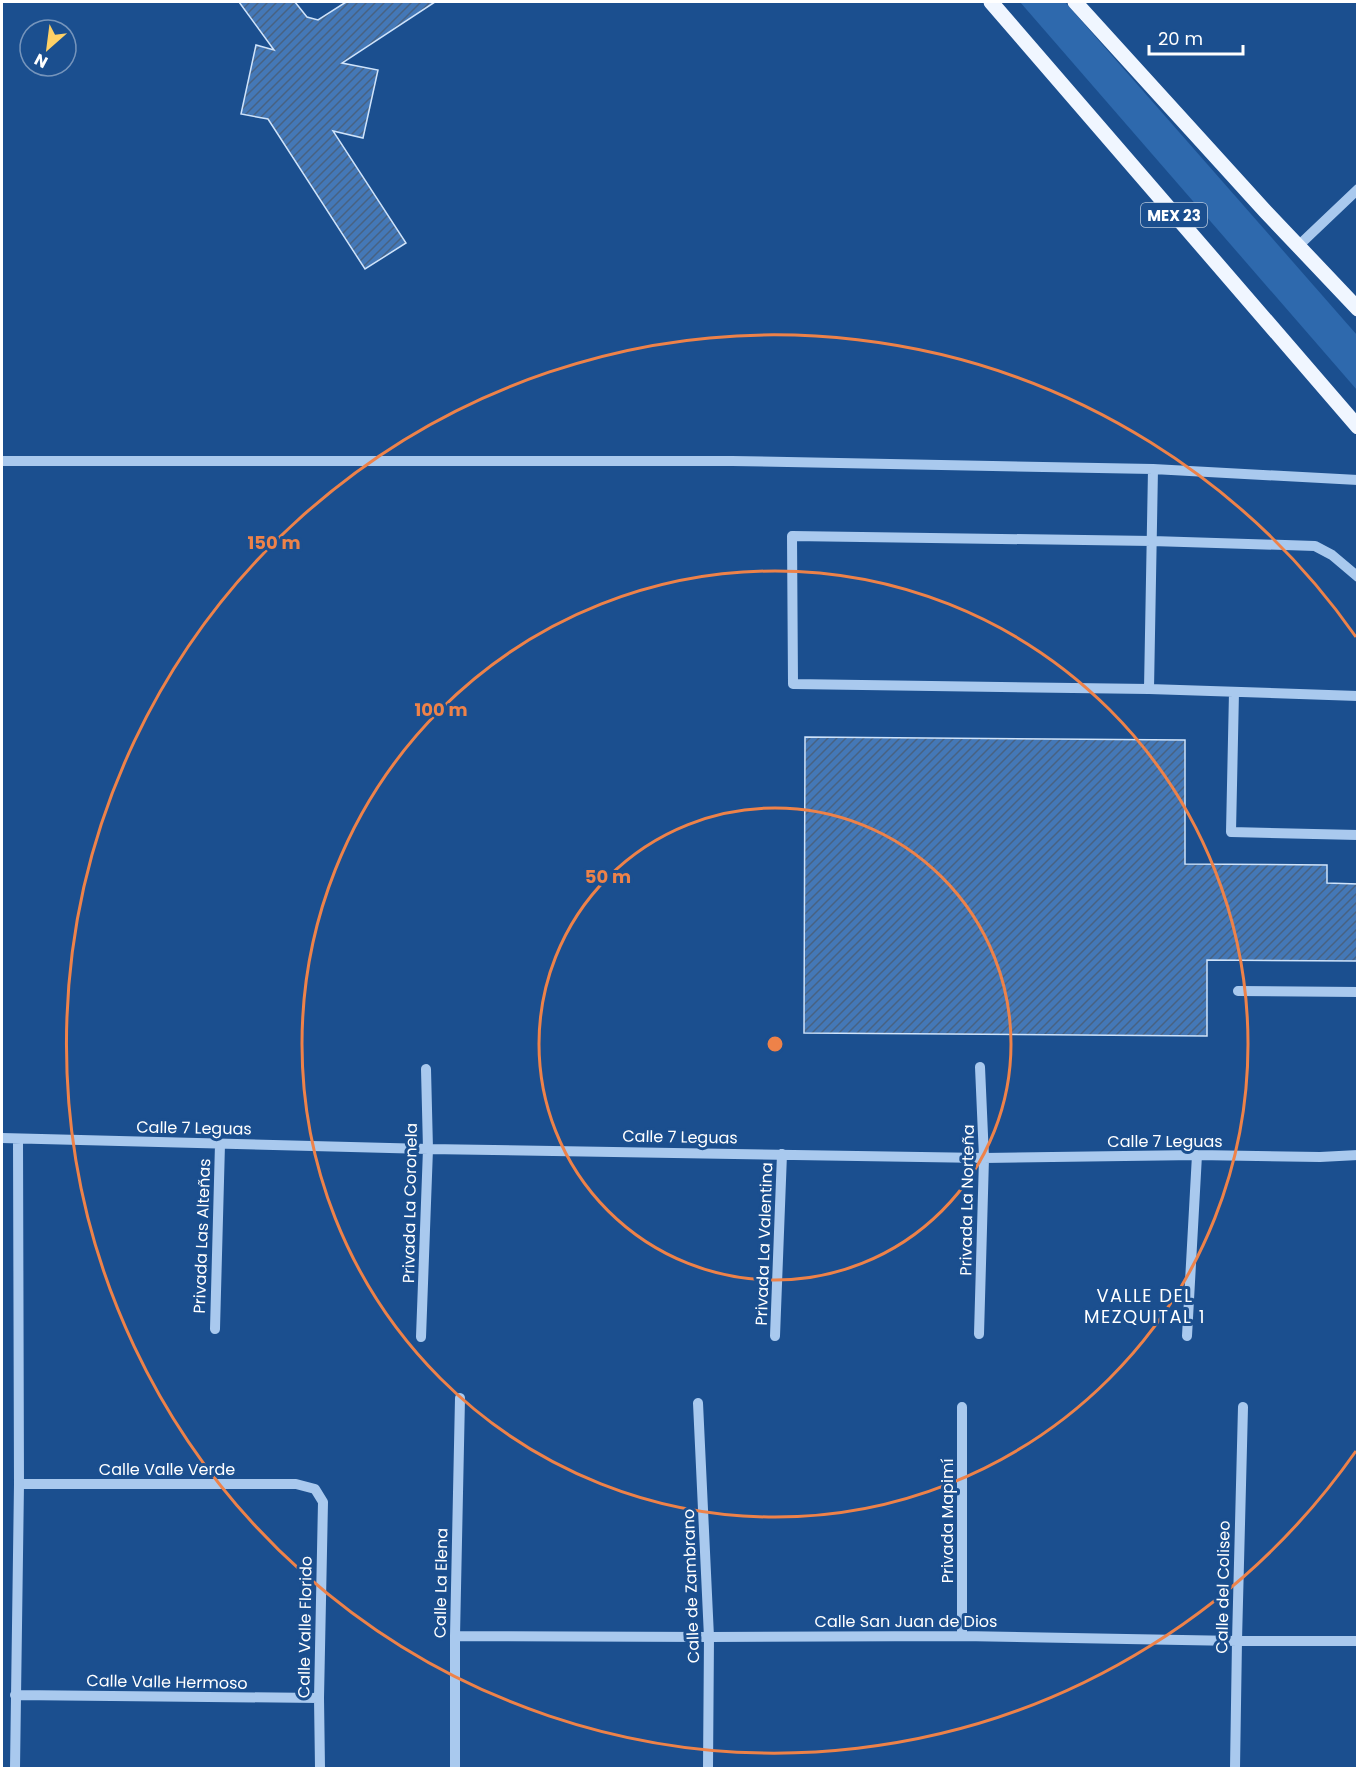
<svg xmlns="http://www.w3.org/2000/svg" width="1359" height="1770" font-family="Poppins,sans-serif">
<defs>
<pattern id="building-hatch" width="6" height="6" patternUnits="userSpaceOnUse" patternTransform="scale(1.5)"><rect width="6" height="6" fill="#4478b7"/><path d="M-1 1l2-2M0 6l6-6M5 7l2-2" fill="none" stroke="#486282"/></pattern>
</defs>
<rect width="100%" height="100%" fill="#1b4f8f"/>
<!-- grass -->
<path fill="#2e69ad" d="M1020,2h45l292,333v55z"/>
<!-- building -->
<path fill="url(#building-hatch)" stroke="#cfe3fa" stroke-width="1.5" d="M239,2h56l12,15 11,3 28,-18h89l-93,61 36,7 -15,68 -30,-7 73,112 -41,26 -97,-150 -27,-5 15,-69 18,5z
M805,737l380,3v124l142,1v18l31,1v77l-151,-1v76l-403,-3z"/>
<g fill="none" stroke-linecap="round" stroke-linejoin="round">
<!-- minor -->
<path stroke="#a9c9ee" stroke-width="10" d="M1298,246l60,-57
M2,461h730l421,8 205,11
M1358,577l-26,-22 -17,-9 -163,-5 -360,-5 1,148 356,5 209,7
M1149,689l4,-220
M1234,692l-3,140 127,3
M1238,991l120,1
M2,1138l426,11 556,9 213,-3 123,2 38,-2
M215,1329l5,-185
M979,1334l5,-176 -4,-91
M775,1336l7,-182
M1187,1336l10,-181
M421,1337l7,-188 -2,-80
M698,1403l11,234 -1,131
M19,1484h277l19,5 8,13 -4,196 1,70
M455,1636l254,1 253,-1 275,5h121
M962,1636v-229
M15,1695l304,3
M15,1768l4,-284 -1,-345
M455,1768v-132l5,-238
M1235,1768l2,-127 6,-234"/>
<!-- major -->
<path stroke="#f0f6ff" stroke-width="15" d="M991,2l367,425
M1075,2l190,209 93,98"/>
</g>
<!-- distance rings -->
<g fill="none" stroke="#ee8249" stroke-width="3">
<circle cx="775" cy="1044" r="236"/>
<circle cx="775" cy="1044" r="473"/>
<path d="M1356 1451A709 709 0 1 1 1356 637"/>
</g>
<g text-anchor="middle" dominant-baseline="central" stroke-width="6" stroke-linejoin="round" paint-order="stroke">
<!-- shield labels -->
<rect fill="#1b4f8f" stroke="#bbcadd" stroke-width="1.5" x="1141" y="203" width="66" height="24" rx="4.5"/>
<g font-size="15" font-weight="bold" fill="#fff">
<text x="1174" y="215">MEX 23</text>
</g>
<!-- street labels -->
<g font-size="16" fill="#fff" stroke="#1b4f8f">
<text transform="translate(194 1128) rotate(1)">Calle 7 Leguas</text>
<text transform="translate(680 1137) rotate(1)">Calle 7 Leguas</text>
<text x="1165" y="1141">Calle 7 Leguas</text>
<text transform="translate(967 1200) rotate(-89)">Privada La Norteña</text>
<text transform="translate(410 1203) rotate(-89)">Privada La Coronela</text>
<text transform="translate(202 1236) rotate(-88)">Privada Las Alteñas</text>
<text transform="translate(764 1244) rotate(-88)">Privada La Valentina</text>
<text x="167" y="1469">Calle Valle Verde</text>
<text transform="translate(947 1521) rotate(-90)">Privada Mapimí</text>
<text transform="translate(441 1583) rotate(-89)">Calle La Elena</text>
<text transform="translate(691 1586) rotate(-92)">Calle de Zambrano</text>
<text transform="translate(1223 1587) rotate(-89)">Calle del Coliseo</text>
<text x="906" y="1621">Calle San Juan de Dios</text>
<text transform="translate(305 1627) rotate(-89)">Calle Valle Florido</text>
<text transform="translate(167 1682) rotate(1)">Calle Valle Hermoso</text>
</g>
<!-- neighbourhood labels -->
<g font-size="18" letter-spacing="1.5" fill="#fff" stroke="#1b4f8f">
<text x="1145" y="1295">VALLE DEL<tspan x="1145" dy="21">MEZQUITAL 1</tspan></text>
</g>
</g>
<circle cx="775" cy="1044" r="9" fill="#ee8249" stroke="#1b4f8f" stroke-width="3"/>
<g font-size="18" text-anchor="middle" font-weight="bold" fill="#ee8249" stroke="#1b4f8f" stroke-width="6" stroke-linejoin="round" paint-order="stroke">
<text x="274" y="549">150 m</text>
<text x="441" y="716">100 m</text>
<text x="608" y="883">50 m</text>
</g>
<!-- border -->
<rect width="1359" height="1770" fill="none" stroke="#ffffff" stroke-width="6"/>
<!-- north arrow -->
<g transform="translate(48 48) rotate(208)"><circle r="28" fill="#1b4f8f" stroke="#7695bc" stroke-width="1.5"/>
<path d="M0-4.5L10 22L0 15L-10 22Z" fill="#ffd166"/>
<text y="-9" font-size="16" font-weight="bold" text-anchor="middle" fill="#ffffff">N</text>
</g>
<!-- scale -->
<path d="M1149 45v9h94v-9" fill="none" stroke="#ffffff" stroke-width="3"/>
<text x="1158" y="45" font-size="18" fill="#ffffff" stroke="#1b4f8f" stroke-width="4.5" paint-order="stroke">20 m</text>
</svg>
